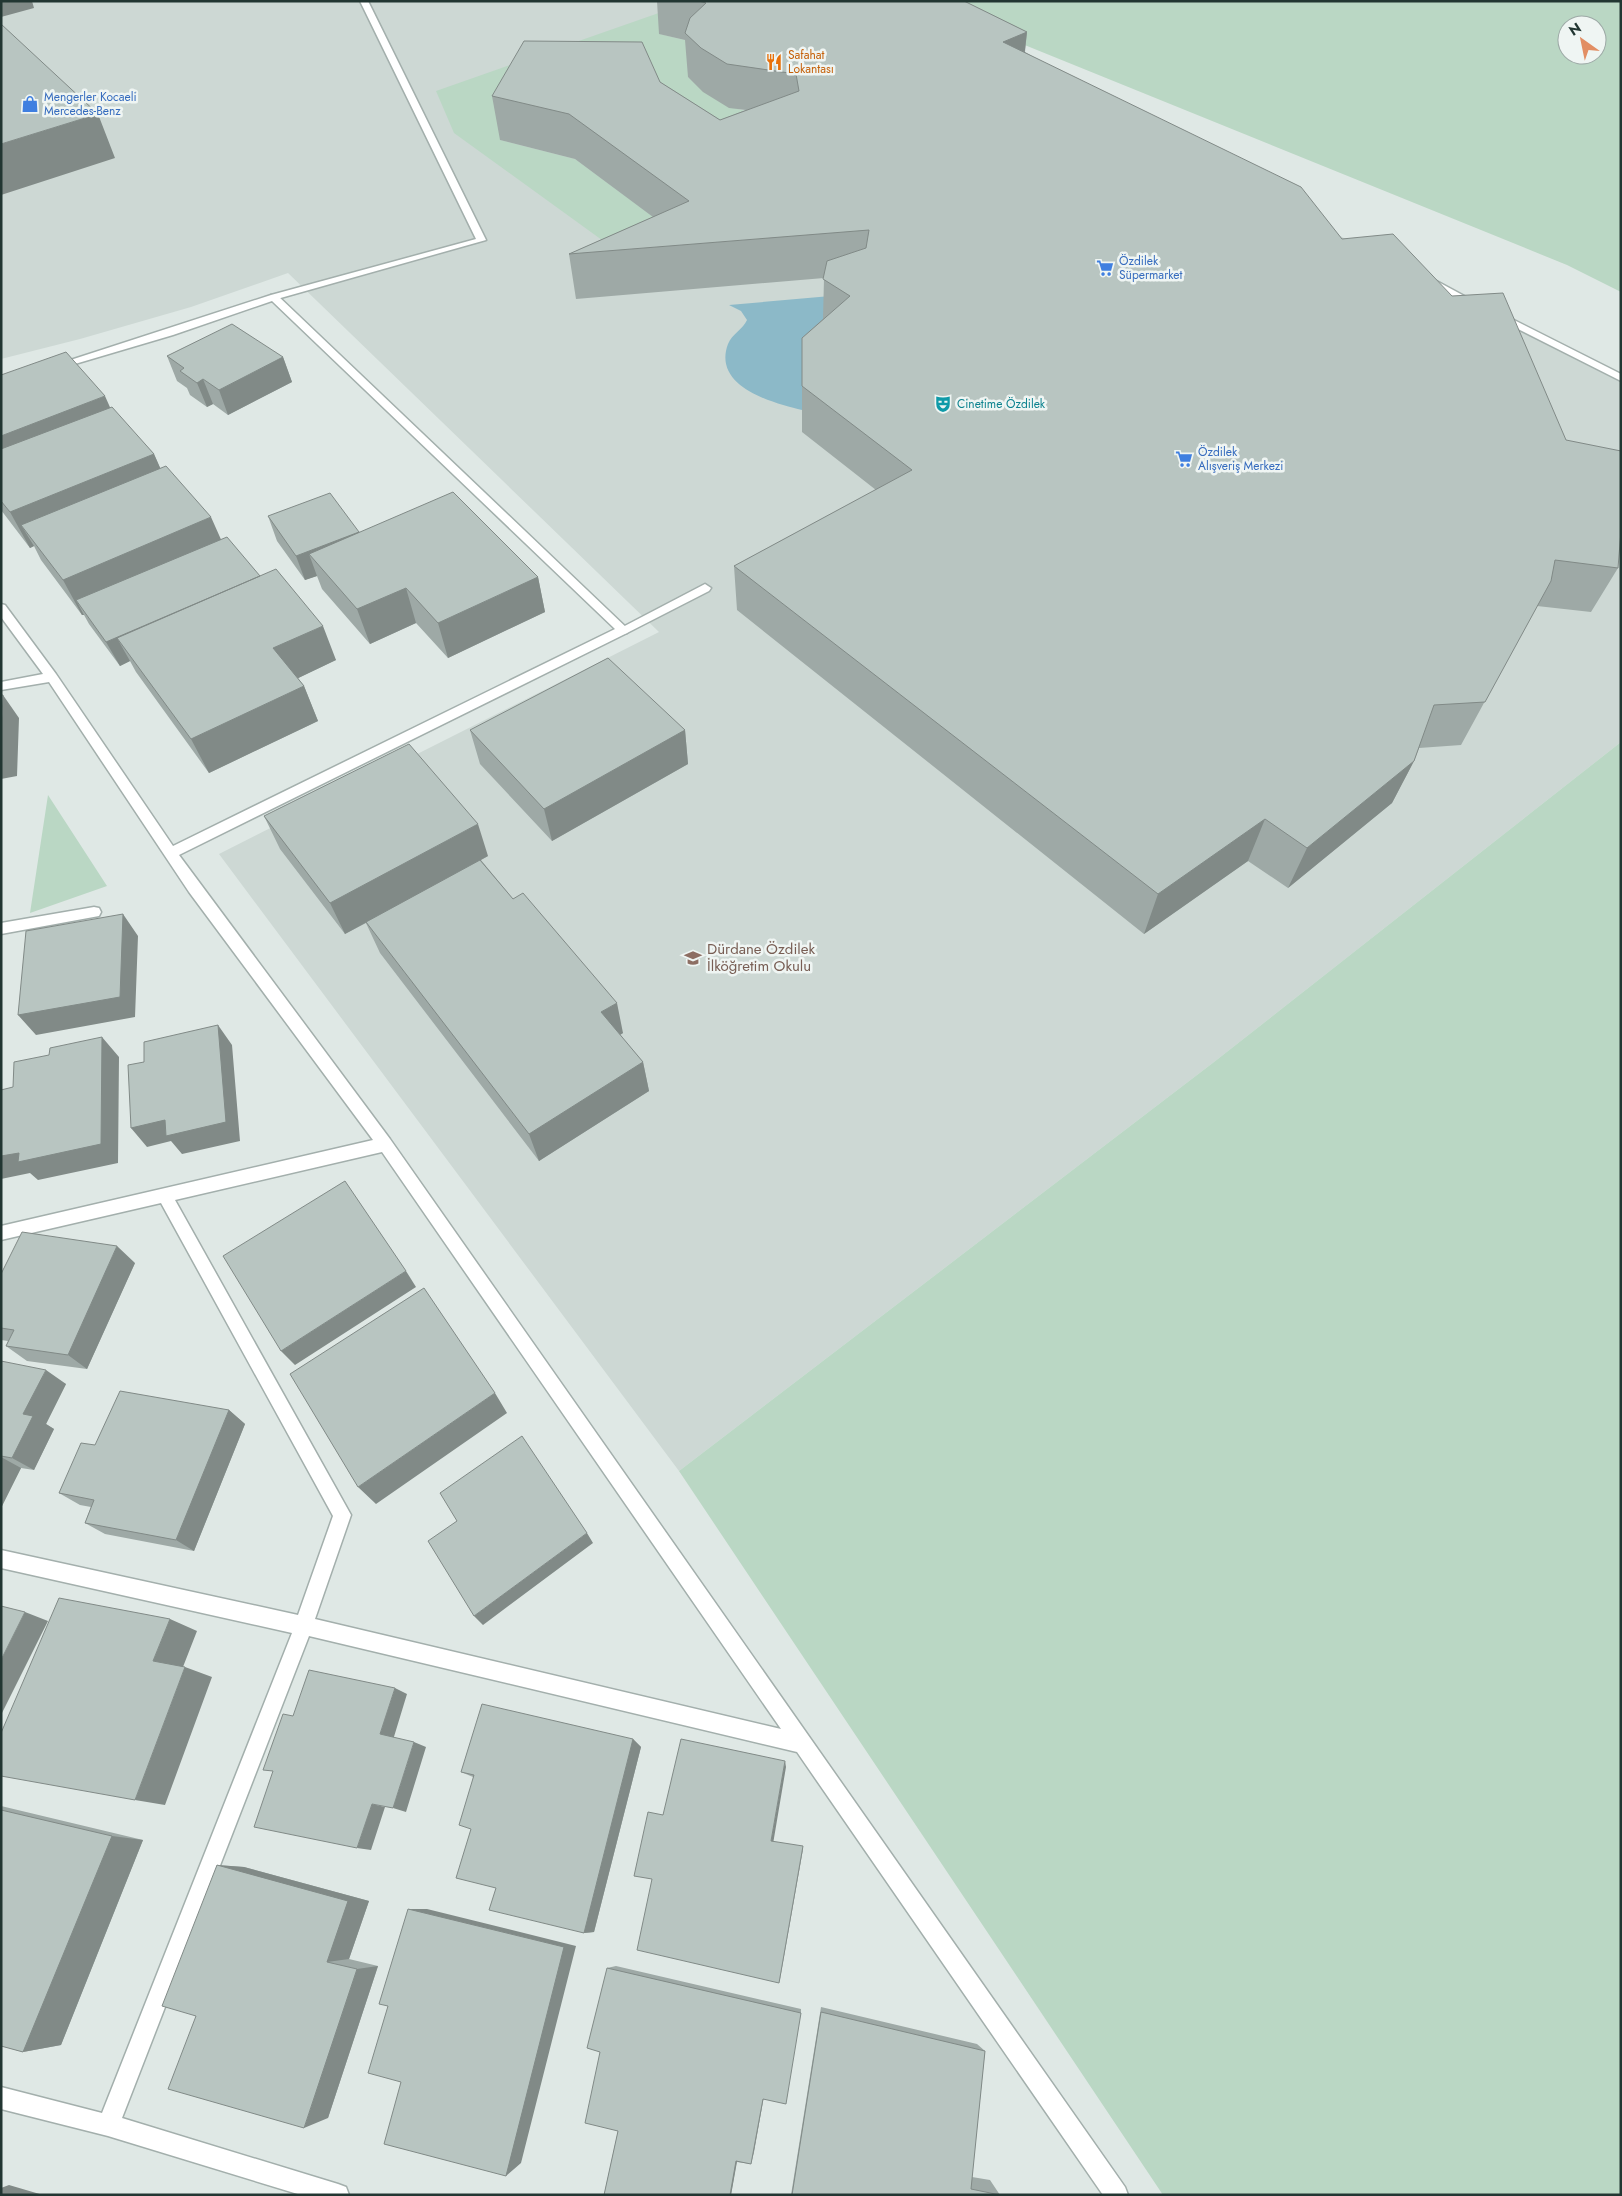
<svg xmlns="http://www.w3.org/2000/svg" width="1622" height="2196" font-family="Jost,sans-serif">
<rect width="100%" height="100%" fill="#dfe8e5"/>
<!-- built -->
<path fill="#cdd8d4" d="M1,1h874l746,377v364l-407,320 -535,409 -460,-617 440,-222 -371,-359 -97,34 -111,32 -79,20z"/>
<!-- green -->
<path fill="#bad7c4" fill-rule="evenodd" d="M693,1l-33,33 49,12 -21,31c37,36 59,35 108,41l-296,22 75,19 118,87 -51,23 -188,-136 -18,-42z
M916,1h705v291l-54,-27zM1567,25h30v30h-30z
M1621,742v1453h-458l-484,-724 535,-409z
M48,795l59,91 -77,27z"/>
<!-- water -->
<path fill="#8cb9c8" d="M865,293l-42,31 -21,59v27c-29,-7 -90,-23 -74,-66 4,-10 15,-15 19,-24l-6,-9 -12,-6z"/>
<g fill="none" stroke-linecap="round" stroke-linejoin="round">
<!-- lane casing -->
<g stroke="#a3afac" stroke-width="3">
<path id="lane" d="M360,1h8l118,239 -209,59h-6v-4l205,-56z
M1425,278h6l50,27 -8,2 -48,-25z
M1496,314h6l119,60v7l-125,-63z
M705,584l6,4 -2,3 -82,42 -4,1 -6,-4z"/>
</g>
<!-- street casing -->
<g stroke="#a3afac" stroke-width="3">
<path id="street" d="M271,295h6l352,335 -2,3 -448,222 211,284 735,1048 3,8h-25l-306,-443 -488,-116 -187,482 216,66 8,3 3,8h-48l-193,-59 -107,-27v-22l101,26 190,-480 -291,-65v-18l297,65 35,-99 -172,-313 -160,37v-14l372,-86 -184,-248 -140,-210 -48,8v-8l42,-8 -42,-57v-13l4,1 51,69 117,172 442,-217 -343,-328 -99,34 -115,34 -9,-2zM382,1152l399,577 -466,-110 36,-104 -176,-315z
M94,907l5,1 2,4 -2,4 -98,18v-11z"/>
</g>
<!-- lane -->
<use href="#lane" fill="#fff" fill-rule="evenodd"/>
<!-- street -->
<use href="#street" fill="#fff" fill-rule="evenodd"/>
</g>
<!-- wall -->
<path fill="#9ea9a6" d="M657,1h307l63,31 -2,20 317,187 276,329 -27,44 -54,-6 -76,139 -42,3 -5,13 -22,42 -104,85 -40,-27 -104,73 -407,-324 -3,-44 142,-76 -74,-58v-94l21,-19 1,-41 -248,21 -7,-45 84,-37 -78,-58 -75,-19 -8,-44 168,-14 60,38 26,-10 -17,-2 -26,-16 -15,-15 -3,-37 -26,-6z
M167,356l116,1 9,25 -64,33 -15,-11 -6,3 -17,-12 -3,-7 -10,-7z
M1,375l109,33 44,46 6,14 61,72 39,36 76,84 -38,18 6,8 14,35 -109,52 -73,-101 -6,-11 -10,5 -31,-42 -5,-9h-2l-41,-55 -7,-14 -4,2 -29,-38z
M268,516l92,16 178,45 7,35 -97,46 -32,-35 -46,21 -48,-55 -5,-13 -12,4 -28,-39z
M470,730h215l3,34 -136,77 -72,-77z
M264,816l224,40 -7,4 142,173 -3,2 23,27 6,29 -110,70 -159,-208 -14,-30 -21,11 -65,-85z
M135,1263l-48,106 -60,-8 -21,-15 2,-5 -7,-1v-66z
M1,1361l65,23 -20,40 8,5 -20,41 -13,-2 -20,40z
M229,1410l16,14 -51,127 -89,-17 -20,-11 6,-16 -11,-2 -21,-12 36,-48z
M633,1739l8,8 -47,185 -10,1 -88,-45 -25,-59 2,-52 -12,-5z
M1,1806l142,34 -82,205 -38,7 -22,-6z
M217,1865l27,2 125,34 -20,58 29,7 -50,152 -132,-102z
M616,1966l185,43v4l-38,86 -12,65 -14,-2 -6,33h-127l14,-64 -18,-79 7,-84z
M821,2007l156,37 8,7 -13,126 18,3 10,15h-209z"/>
<!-- shaded-wall -->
<path fill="#818a87" d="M1,1h31l2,7 -33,9z
M1027,32l-5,43 -19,-33z
M98,114l17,44 -114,37v-51z
M283,357l9,25 -64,33 -9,-25z
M203,379l10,25 -6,3 -10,-24z
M105,396l16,36 -120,47v-43z
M154,454l16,36 -149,35 13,21 -4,2 -20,-36z
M211,517l16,36 -151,47 8,15h-2l-19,-35z
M359,532l8,24 -58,-2 8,22 -12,4 -9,-24z
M260,576l-143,62 13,23 -10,5 -14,-24z
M538,577l7,35 -97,46 -10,-35z
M406,588l10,35 -46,21 -13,-35z
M323,626l13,34 -48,23 -15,-35z
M304,686l14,35 -109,52 -18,-34z
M3,695l16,23 -2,58 -16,3v-39z
M685,730l3,34 -136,77 -8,-32z
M1414,761l-22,42 -104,85 19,-40z
M1265,819l-17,42 -104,73 14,-40z
M478,824l10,32 -143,78 -15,-31z
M123,914l15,22 -3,81 -99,18 -18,-20z
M617,1003l6,30 -15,9 -7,-30z
M218,1025l14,20 8,96 -58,13 -11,-13 -24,6 -16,-19z
M102,1037l17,20 -1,106 -80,17 -8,-7 -29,6v-23z
M643,1062l6,29 -110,70 -10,-27z
M117,1246l18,17 -48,106 -19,-14z
M406,1271l10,16 -121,78 -14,-14z
M46,1370l20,14 -20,40 8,5 -20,41 -22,-12 11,-44z
M495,1393l12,20 -131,91 -18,-17z
M229,1410l16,14 -51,127 -18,-11z
M1,1457l20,11 -20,40z
M587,1533l6,10 -110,82 -9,-9z
M25,1612l23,9 -47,94v-55z
M170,1619l27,12 -16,41 -28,-11z
M185,1667l27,10 -47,128 -30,-5z
M395,1688l12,6 -14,46 -13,-6z
M633,1739l8,8 -47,185 -10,1z
M414,1742l12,5 -20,65 -13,-4z
M785,1761l1,6 -13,77 -2,-3z
M372,1804l13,3 -14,43 -14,-2z
M112,1836l31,4 -82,205 -38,7z
M803,1846v3l-23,130 -1,4z
M217,1865l27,2 125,34 -20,58 -22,3z
M408,1909h19l149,37 -55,217 -15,13z
M378,1966l-50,152 -24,10 53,-159z
M765,2090l-11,62 -3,12 12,-65z
M739,2149l-8,46h-1l6,-34z
M9,2185l34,10h-42v-7z"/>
<!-- building -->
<path fill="#b8c5c1" stroke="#818a87" d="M699,1h265l63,31 -24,10 298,145 41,52 51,-5 59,62 51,-3 63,147 55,11v80l-3,37 -63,-8 -4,21 -66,121 -51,3 -20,56 -107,87 -42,-29 -107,75 -424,-328 178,-96 -110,-84v-48l48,-42 -27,-17 4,-18 39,-13 3,-18 -300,24 120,-53 -120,-87 -77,-18 32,-55 118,1 18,40 60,38 79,-29 -3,-17 -69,-10 -26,-16 -16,-15 5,-15 16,-15z
M1,24l97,90 -97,30z
M232,324l51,33 -64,33 -16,-11 -6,4 -17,-12 4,-3 -17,-12z
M66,352l39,44 -104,40v-61z
M112,407l42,47 -144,58 -9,-11v-52z
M166,466l45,51 -148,63 -42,-55z
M453,492l85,85 -100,46 -32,-35 -49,21 -48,-55z
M330,493l29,39 -63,24 -28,-40z
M227,537l33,39 -154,66 -30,-42z
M276,569l47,57 -50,22 31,38 -113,53 -74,-101z
M608,658l77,72 -141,79 -74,-79z
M1,695h2l-2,45z
M409,744l69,80 -148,79 -66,-87z
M480,860l33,39 10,-6 94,110 -16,9 42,50 -114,72 -163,-212z
M123,914l-3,83 -102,18 8,-84z
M218,1025l8,97 -60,14 -1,-16 -34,8 -3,-63 16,-3v-20z
M102,1037l-1,107 -83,18 1,-9 -18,3v-66l12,-3 1,-25 35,-7 1,-7z
M345,1181l61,90 -125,80 -58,-95z
M22,1232l95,14 -49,109 -62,-9 8,-16 -13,-2v-54z
M424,1288l71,105 -137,94 -68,-113z
M1,1361l45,9 -23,44 10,2 -21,42 -11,-2z
M120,1391l109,19 -53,130 -91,-17 9,-23 -35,-7 22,-50 14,2z
M522,1436l65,97 -113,83 -46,-75 29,-20 -17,-28z
M59,1598l111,21 -17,42 32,6 -50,133 -134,-24v-43z
M1,1606l24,6 -24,48z
M309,1670l86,18 -15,46 34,8 -21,66 -21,-4 -15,44 -103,-21 19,-56 -10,-1 20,-56 10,2z
M482,1704l151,35 -49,194 -95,-23 7,-22 -40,-10 15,-49 -12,-4 15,-50 -13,-3z
M681,1739l104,22 -14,80 32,5 -24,137 -142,-33 15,-71 -18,-3 14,-64 15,3z
M1,1810l111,26 -89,216 -22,-6z
M217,1865l131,36 -21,61 30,7 -53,159 -136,-39 28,-73 -34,-10z
M408,1909l156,38 -58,229 -122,-32 17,-62 -33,-9 20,-67 -9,-2z
M607,1968l194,45 -15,91 -23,-5 -12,65 -15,-3 -6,34h-126l14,-64 -33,-8 15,-71 -13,-4z
M821,2012l164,39 -14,138 29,6h-208z"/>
<!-- icons -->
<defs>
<g id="restaurant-bare" transform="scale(1.35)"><path d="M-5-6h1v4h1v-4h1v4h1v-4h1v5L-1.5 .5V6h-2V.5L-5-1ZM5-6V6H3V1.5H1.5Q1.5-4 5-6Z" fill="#e8710a" stroke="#eff5f3" stroke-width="2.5" paint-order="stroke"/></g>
<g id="shop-bare" transform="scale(1.35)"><path d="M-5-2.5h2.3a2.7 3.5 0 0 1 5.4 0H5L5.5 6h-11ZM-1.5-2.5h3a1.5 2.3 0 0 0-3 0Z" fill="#3f7fe0" stroke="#eff5f3" stroke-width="2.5" paint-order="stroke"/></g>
<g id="supermarket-bare" transform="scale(1.35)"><path d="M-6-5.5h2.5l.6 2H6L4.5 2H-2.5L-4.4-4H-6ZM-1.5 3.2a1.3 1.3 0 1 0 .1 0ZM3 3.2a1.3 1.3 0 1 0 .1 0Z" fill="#3f7fe0" stroke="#eff5f3" stroke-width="2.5" paint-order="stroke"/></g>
<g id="theatre-bare" transform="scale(1.35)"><path d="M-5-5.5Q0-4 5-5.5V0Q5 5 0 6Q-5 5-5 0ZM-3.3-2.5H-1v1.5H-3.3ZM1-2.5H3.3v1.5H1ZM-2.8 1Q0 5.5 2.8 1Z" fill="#0f9aa8" stroke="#eff5f3" stroke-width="2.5" paint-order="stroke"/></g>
<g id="school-bare" transform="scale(1.35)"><path d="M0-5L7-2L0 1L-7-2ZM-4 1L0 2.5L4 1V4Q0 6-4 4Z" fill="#8d6e63" stroke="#eff5f3" stroke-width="2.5" paint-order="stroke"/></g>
</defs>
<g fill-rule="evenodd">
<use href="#restaurant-bare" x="774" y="62"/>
<use href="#shop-bare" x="30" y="104"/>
<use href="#supermarket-bare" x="1105" y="268"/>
<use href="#theatre-bare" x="943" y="404"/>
<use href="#supermarket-bare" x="1184" y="459"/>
<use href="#school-bare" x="693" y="958"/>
</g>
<g text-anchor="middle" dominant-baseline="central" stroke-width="5" stroke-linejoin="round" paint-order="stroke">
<!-- far-food labels -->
<g font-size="12" fill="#c56008" stroke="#eff5f3" text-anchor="start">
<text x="788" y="55">Safahat<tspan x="788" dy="14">Lokantası</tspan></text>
</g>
<!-- far-shop labels -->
<g font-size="12" fill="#366cbe" stroke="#eff5f3" text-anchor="start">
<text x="44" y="97">Mengerler Kocaeli<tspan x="44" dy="14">Mercedes-Benz</tspan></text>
<text x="1119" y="261">Özdilek<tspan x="1119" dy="14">Süpermarket</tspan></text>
<text x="1198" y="452">Özdilek<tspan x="1198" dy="14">Alışveriş Merkezi</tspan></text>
</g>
<!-- far-culture labels -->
<g font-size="12" fill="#0d838f" stroke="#eff5f3" text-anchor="start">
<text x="957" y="404">Cinetime Özdilek</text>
</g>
<!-- education labels -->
<g font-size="15" fill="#785e54" stroke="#eff5f3" text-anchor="start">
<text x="707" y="949">Dürdane Özdilek<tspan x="707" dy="17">İlköğretim Okulu</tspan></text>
</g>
</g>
<!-- border -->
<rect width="1622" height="2196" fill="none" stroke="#223632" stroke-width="5"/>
<!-- north arrow -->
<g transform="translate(1582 40) rotate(327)"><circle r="24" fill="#eff5f3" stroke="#9da9a6"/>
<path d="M0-4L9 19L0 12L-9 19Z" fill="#e28e63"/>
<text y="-8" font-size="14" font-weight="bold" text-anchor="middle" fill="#223632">N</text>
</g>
</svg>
